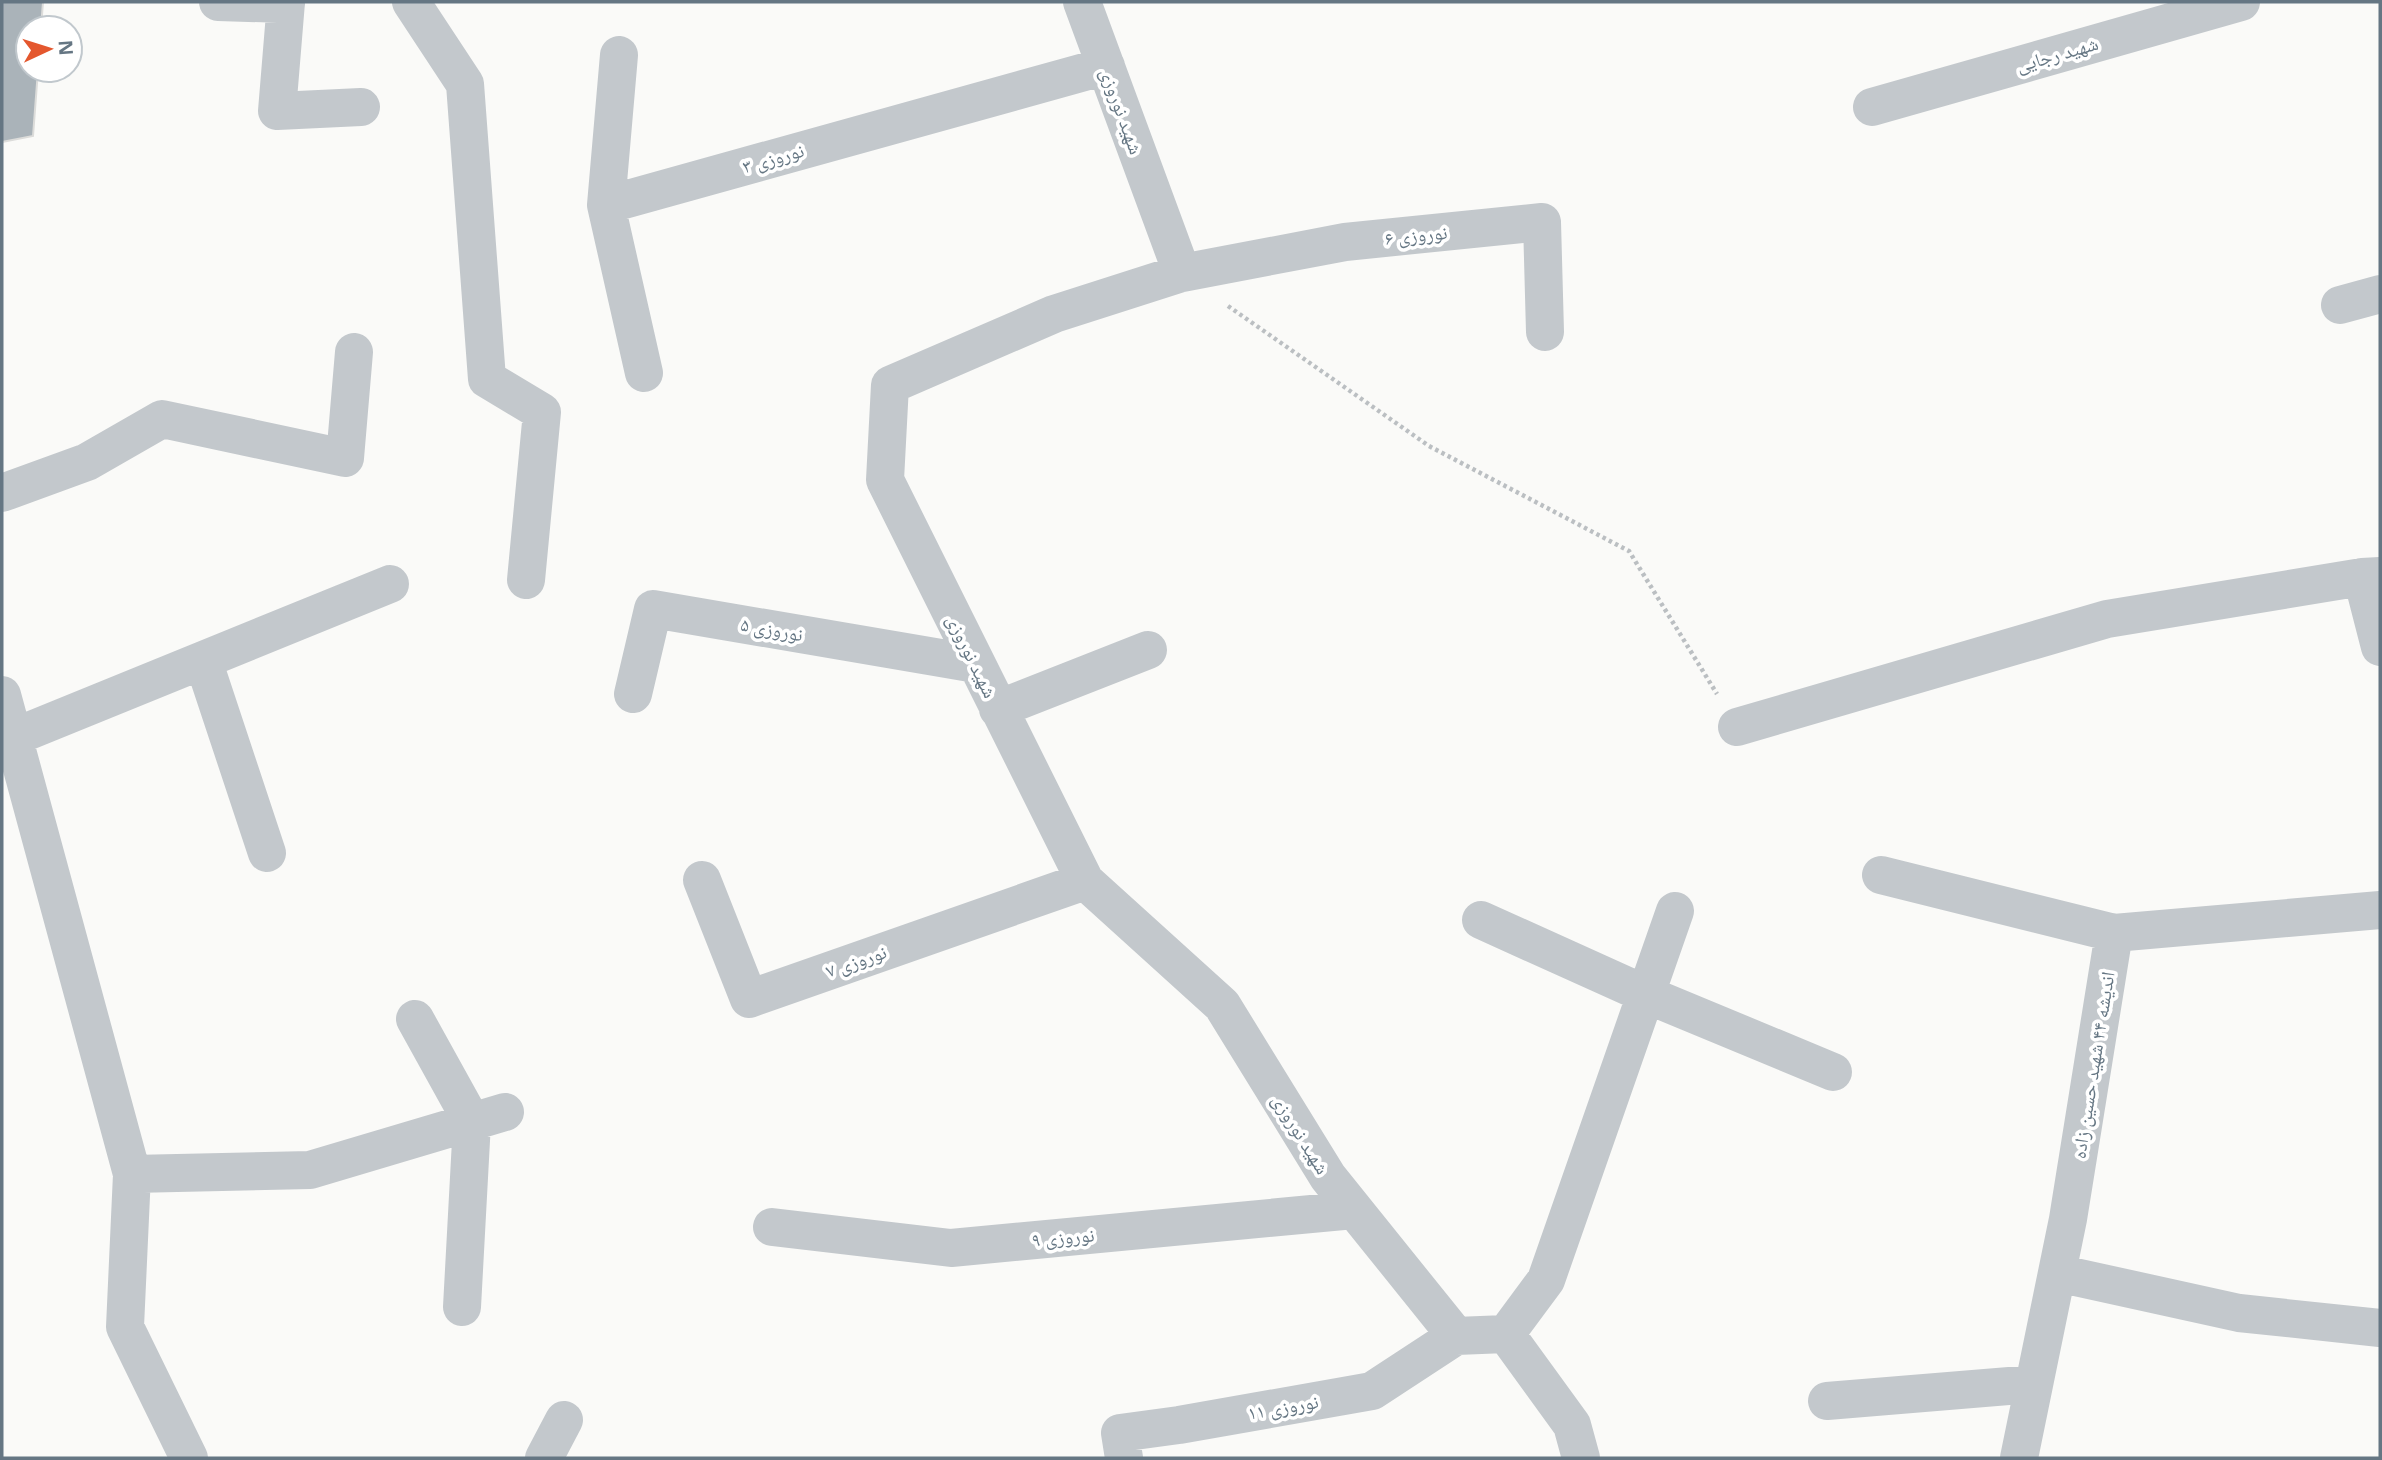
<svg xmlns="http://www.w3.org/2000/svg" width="2382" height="1460" font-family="'Open Sans','Noto Naskh Arabic',sans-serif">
<rect width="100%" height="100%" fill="#fafaf8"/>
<!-- building -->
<path fill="#aab3b9" stroke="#dcdcda" stroke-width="2" d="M2,2h41l-2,26h-13v42h10l-5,66 -31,6z"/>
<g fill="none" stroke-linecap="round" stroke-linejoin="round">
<!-- path -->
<path stroke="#bbbfc2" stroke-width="4.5" stroke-dasharray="3.5 3.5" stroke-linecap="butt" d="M1228,306l201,140 200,105 88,143"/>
<!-- minor -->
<path stroke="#c3c8cc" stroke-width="38" d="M218,2l68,2
M286,2l-9,109 84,-4
M411,2l54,82 22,295 55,33 -16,168
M1082,2l100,271 -128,41 -164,71 -5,95 200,401 137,124 106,172 128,159 50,-2
M1872,107l369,-105
M606,205l13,-150
M1182,273l163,-31 197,-20 3,110
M2340,305l40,-11
M644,373l-38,-168 500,-139
M2,493l85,-31 75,-43 183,39 9,-106
M2380,576l-18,1 18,70
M203,660l64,193
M633,694l20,-85 323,55
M2,695l130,479 -7,153 64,131
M998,709l150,-59
M1737,727l370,-108 255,-42
M14,737l376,-153
M1881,875l233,58
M702,880l47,119 336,-118
M1481,920l164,74 188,78
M415,1019l57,103 -10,185
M132,1174l178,-4 195,-58
M772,1227l179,21 403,-38
M2057,1273l182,40 141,15
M1506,1334l40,-54 129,-369
M1506,1334l66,91 9,33
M1827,1401l207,-17
M544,1458l20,-38
M1124,1458l-4,-25 59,-8 193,-34 84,-55
M2019,1458l49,-239 46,-286 266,-23"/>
</g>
<g text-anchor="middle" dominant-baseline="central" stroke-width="7" stroke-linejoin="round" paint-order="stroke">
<!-- street labels -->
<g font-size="19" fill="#657683" stroke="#fff">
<text transform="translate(2057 54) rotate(-16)">شهید رجایی</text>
<text transform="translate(1122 111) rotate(70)">شهید نوروزی</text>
<text transform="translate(773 158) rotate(-16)">نوروزی ۳</text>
<text transform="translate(1416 235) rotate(-6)">نوروزی ۶</text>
<text transform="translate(772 629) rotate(10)">نوروزی ۵</text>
<text transform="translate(972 656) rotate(64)">شهید نوروزی</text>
<text transform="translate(856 961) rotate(-19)">نوروزی ۷</text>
<text transform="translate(2093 1065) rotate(-81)">اندیشه ۴۴ شهید حسین زاده</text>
<text transform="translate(1301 1134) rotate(58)">شهید نوروزی</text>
<text transform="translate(1063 1237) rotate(-5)">نوروزی ۹</text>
<text transform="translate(1283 1407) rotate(-10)">نوروزی ۱۱</text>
</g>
</g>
<!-- border -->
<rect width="2382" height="1460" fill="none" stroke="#657683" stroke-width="7"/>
<!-- north arrow -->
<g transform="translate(49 49) rotate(86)"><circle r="33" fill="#ffffff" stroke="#c1c8cd" stroke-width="2"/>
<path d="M0-5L12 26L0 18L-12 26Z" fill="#e4572e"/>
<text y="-10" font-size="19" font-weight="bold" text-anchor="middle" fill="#657683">N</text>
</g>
</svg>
